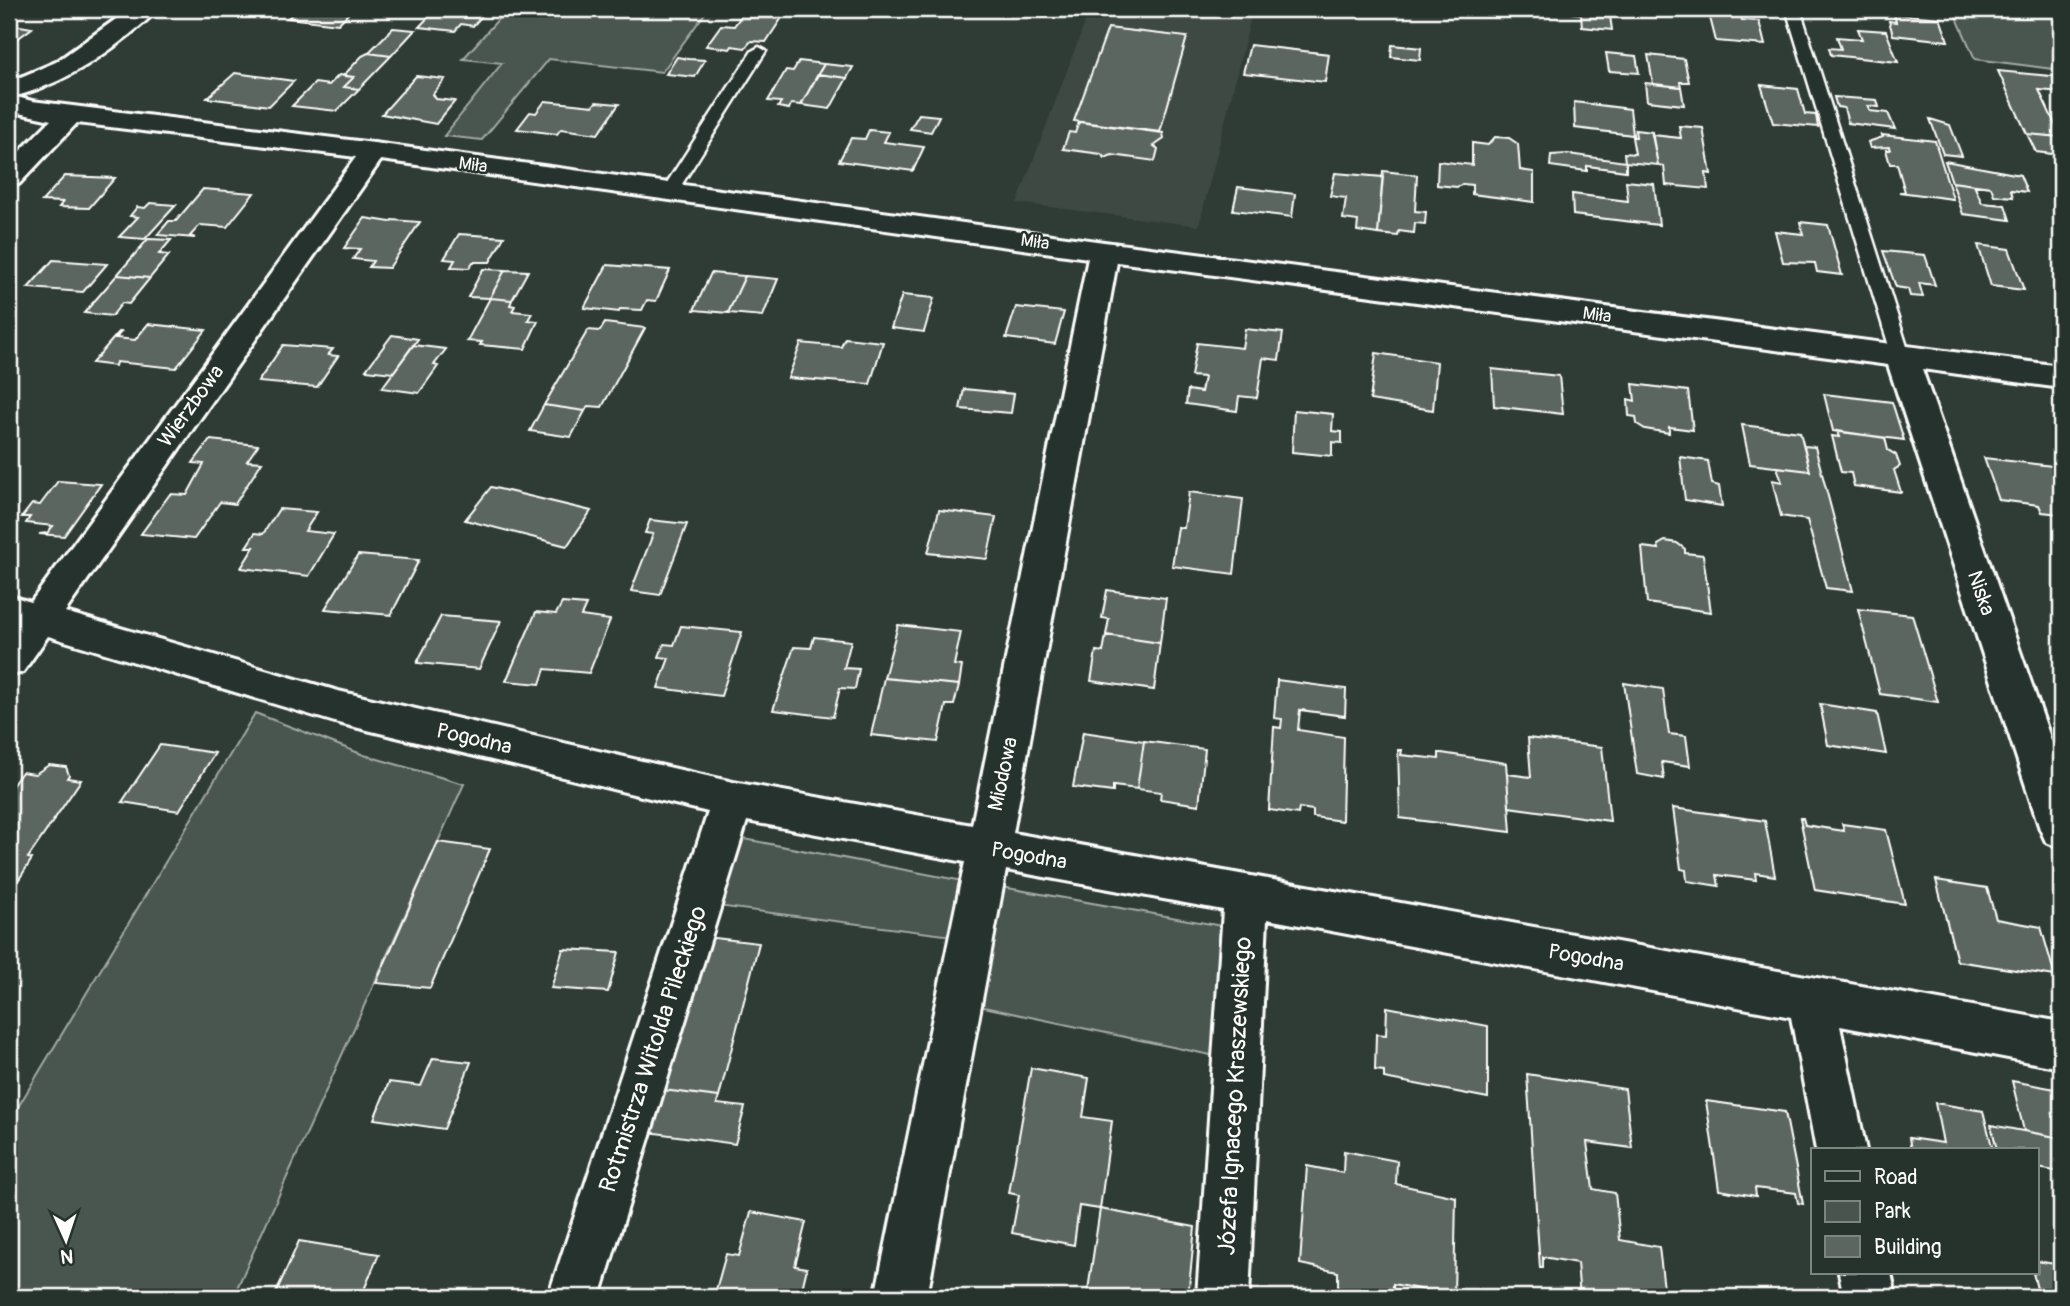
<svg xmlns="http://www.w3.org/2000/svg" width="2070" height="1306" font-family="Pangolin,sans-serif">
<rect width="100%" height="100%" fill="#2f3b35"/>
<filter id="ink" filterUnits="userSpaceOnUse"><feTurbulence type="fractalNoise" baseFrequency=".0143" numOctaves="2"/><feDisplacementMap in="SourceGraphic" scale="14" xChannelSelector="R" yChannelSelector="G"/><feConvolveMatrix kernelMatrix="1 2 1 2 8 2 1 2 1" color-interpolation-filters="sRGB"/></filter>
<g filter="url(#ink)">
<!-- built -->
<path fill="#3c4842" d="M1090,9h163l-54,217 -182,-23z"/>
<!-- green -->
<path fill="#4a544f" stroke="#a4aaa7" stroke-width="2" d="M507,9h201l-46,63 -113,-13 -67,81 -38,-4 58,-73 -39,-4z
M1953,9h108v61l-86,-11z
M255,713l109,42 100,29 -231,513h-224v-175z
M739,838l224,43 -11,55 -235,-30z
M996,886l232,41 -8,130 -246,-52z"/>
<!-- building -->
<path fill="#5b6661" stroke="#fff" stroke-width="2" d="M298,9h55l-15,15 -50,-6z
M436,9h52l-15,17 -12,-2 -6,7 -36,-4z
M1571,9h47l1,8 -9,-1 2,14 -30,-3 -1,-13 -9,-1z
M1708,10l32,3 2,7 17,1 6,24 -49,-4z
M744,12l39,4 -17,26 -15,-1 -6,7 -13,-2 -2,3 -24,-3 15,-21 13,1z
M1894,14l46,4 8,23 -55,-6 -4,-14 7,1z
M9,22l8,1 -3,2 18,3 -23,17z
M393,28l22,2 -24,26 -23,-3z
M1108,28l79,9 -27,95 -86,-11z
M1858,29l28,2 12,31 -67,-7 -2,-7 12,1 -4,-12 25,2z
M1250,45l79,9 -4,28 -82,-9z
M1392,45l29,3 -1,12 -29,-3z
M368,53l23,3 -32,33 -15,-2 10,-10 -11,-1 19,-20z
M1606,53l30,3 3,17 -30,-2z
M1648,55l36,4 5,23h-9l1,5 -28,-3z
M677,57l11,2 17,1 -10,17 -29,-3z
M799,61l25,3 -23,41 -10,-1 -2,5 -11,-2 3,-5 -13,-1 18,-31 7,1z
M824,64l29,3 -6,11 -29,-4z
M1998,71l63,6v15l-22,-2 22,47 -34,-3z
M235,73l59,8 -25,25 -62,-8z
M818,74l29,4 -17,31 -29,-4z
M339,75l15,2 -10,10 15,2 -22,22 -45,-5 23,-23 14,2z
M416,76l29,3 -12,15 3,5 19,2 -19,23 -54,-10z
M1645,83l36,4 3,18 -37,-4z
M1761,85l37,4 7,25 11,1 2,12 -45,-4z
M1834,97l43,3 2,7 -11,-1 2,5 18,2 7,16 -47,-6 -4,-15 -7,-1z
M545,101l48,5 3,-4 23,2 -21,30 -37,-5 -4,5 -40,-5 13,-17 6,1z
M1574,102l56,7 3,26 -58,-7z
M919,114l20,2 -8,16 -21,-3z
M1930,119l20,6 12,31 -19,-2z
M1079,122l84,11 1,6 -10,7 4,3 -3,12 -43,-6 -7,3 -4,-4 -38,-5 6,-17 6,1z
M1679,126l24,2 8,46 -5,-1 2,16 -42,-4 -2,-19 -6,-1 -6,-30 29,3z
M869,130l20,2 -5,10 40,5 -11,24 -74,-10 12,-23 14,1z
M1635,130l17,2 6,33 -33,-3 -1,-9 11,1 -3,-17h4z
M2027,134l34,3v18l-25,-3z
M1882,135l53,6 18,58 -54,-7h6l-8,-28h-7l-4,-14h4l-1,-3 -19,1 -2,-6 15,-5z
M1495,137l14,1 9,6 2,26 14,2v30l-62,-8v-9l-9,-1 -6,3 -20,-2 1,-24 34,4v-22l16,2z
M1568,154l58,8v9l-39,-5v5l-37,-5 1,-11z
M1945,161l75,14 7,17 -16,-2 2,7 -19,-2 -3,-8 -39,-5z
M1383,171l34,4 -2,36 11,1 -1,12 -10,-1 -1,10 -15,-2 -1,5 -20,-2z
M1335,173l48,4 -5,57 -21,-3 1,-10 -15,-2 3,-21 -16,-2z
M65,176l50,2 -26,30 -30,-1 4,-5 -21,-1z
M1626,181l28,3 5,41 -86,-10 -1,-21 56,7z
M1952,182l22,3 8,18 23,2 5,15 -47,-6z
M1238,187l57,7 -3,23 -59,-7z
M203,189l51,4 -27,34 -27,-2 -10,11 5,2 -38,-3 12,-14h7z
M150,203l26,2 -31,34 -26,-2 19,-20 -8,-1 7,-9 8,1z
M365,218l25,4 2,-2 28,2 -31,46 -20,-1 4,-6 -20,-2 7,-10 -16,-1z
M1800,222l28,3 14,50 -25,-3 -2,-9 -32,-1 -8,-31 28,3z
M459,234l45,3 -14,25h-17l-4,6 -18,-1 4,-7 -11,-1z
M148,239l23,1 -12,14 10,1 -19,23 -33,-3z
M1978,245l31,4 15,41 -33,-4z
M1883,251l42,4 10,30 -16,-2 4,14 -13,-1 -2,-7 -12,-2z
M53,260l54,4 -24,28 -55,-4z
M607,265l63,5 -14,31 -9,-1 -5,10 -22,-1 -1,3 -35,-4z
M483,269l22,1 -15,28 -22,-1z
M505,270l23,1 -16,29 -22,-2z
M711,273l34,3 -17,37 -34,-3z
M117,275l33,3 -21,26 -7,-1 -10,13 -28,-3z
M745,276l33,3 -15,37 -35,-3z
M902,295l32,3 -10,34 -33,-4z
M490,298l22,2 -2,5 5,1 -3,5 20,2 -4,7 10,1 -13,28 -45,-4 2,-3 -15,-1z
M1016,307l48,5 -9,32 -49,-6z
M605,323l40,5 -43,79 -14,-1 -3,5 -41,-6 44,-75 12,1z
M148,324l58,6 -30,38 -60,-6 -1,4 -23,-3 27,-31h2l-5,6 19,2z
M1245,329l38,4 -4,27 -16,-2 -6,40 -18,-2 -2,15 -51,-7 2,-14 13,2 3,-15 -13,-1 6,-33 45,5z
M392,335l26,4 -25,34 -27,-3z
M845,338l38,4 -13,42 -82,-6 13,-35 40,4z
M283,345l50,4 -5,6 10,1 -21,31 -59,-5z
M413,345l33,4 -12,16 4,1 -19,27 -37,-5z
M1376,353l61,9 -4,48 -63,-10z
M1492,369l67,7 4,38 -69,-8z
M1633,384l55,7 5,39 -24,-3v6l-24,-4 -8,-5 -1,-7 -7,-1 -1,-17 7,2z
M964,389l50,5 -3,19 -51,-4z
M1824,394l68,8 12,38 -71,-9z
M544,405l41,6 -14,26 -41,-6z
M1294,410l39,4 -1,17 10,1v11l-10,-1v14l-40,-4z
M1742,425l58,7 10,39 -60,-7z
M1837,431l48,7 3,12 8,5 4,11 -6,4 7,22 -47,-6 -3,-13 -10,-1 -9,-36 7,1z
M210,440l48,5 -11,16 15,1 -27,42 -15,-2 -26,37 -53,-5 29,-40 17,1 17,-31 -11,-1z
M1804,446l11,1 38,144 -27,-3 -19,-68 -26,-4 -9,-36 10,2 -5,-15 33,4z
M1680,457l28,4 4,23 7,2 3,20 -37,-6z
M1984,458l77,9v40h-4l3,7 -18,-2 -3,-7 -40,-5z
M58,481l43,3 -37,52 -25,-2 8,-1 6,-7 -27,-3 4,-6h-8l10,-13 8,1z
M491,487l42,10 58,14 -24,35 -102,-26z
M1189,492l54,7 -9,75 -62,-8 6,-39 6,1z
M279,509l38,3 -12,19 29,3 -25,42 -68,-8 13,-21h-8l9,-14 8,1z
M939,510l57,7 -9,42 -59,-6z
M650,520l37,4 -27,71 -29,-4 22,-57 -8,-1z
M1665,541l12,2 8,6v4l18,2 8,57 -64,-9 -5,-56 17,2 -1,-4z
M358,555l61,5 -28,55 -66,-6z
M1107,590l59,8 -6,45 -54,-8 3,-16 -7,-1z
M562,603l24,2 -5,11 29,4 -21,53 -44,-4 -5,15 -34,-3 30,-69 20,2z
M1858,609l54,6 26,87 -58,-8z
M441,616l60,5 -22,48 -62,-6z
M898,625l63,7 -7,33 8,1 -3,19 -75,-7z
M681,626l61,6 -21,64 -63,-8 11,-30 -10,-1 5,-13 10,1z
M1106,635l54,8 -6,47 -63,-9 5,-30 7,1z
M814,637l37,4 -7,27 15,1 -4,20 -15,-1 -7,29 -60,-7 21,-63 17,1z
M884,678l75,7 -5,20h-8l-8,37 -67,-7z
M1277,680l69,9 -1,27 -45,-6 -2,20 46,7 -2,84 -29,-4v-7l-14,-2 -1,6 -29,-4 5,-83 7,1 1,-9 -8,-1z
M1624,683l39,6 6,45 17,2 4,30 -28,-4 2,17 -27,-5z
M1820,704l57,9 9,41 -58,-9z
M1083,732l61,9 -7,48 -24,-3v6l-40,-5z
M1528,738l74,9 8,74 -101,-14 -2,-33 24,3z
M1144,741l61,8 -6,56 -39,-6 1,-7 -24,-3z
M160,745l55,8 -36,58 -57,-9z
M1398,750h4l-1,5 38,4v-6h3l64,10 5,69 -111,-14z
M49,765l17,2 3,8 -2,3 14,2 -53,78 4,1 -23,36v-105l13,-18 13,2z
M1673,808l92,13 10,55 -20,-3 1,7 -39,-5 2,11 -32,-5 -1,-11 -5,-1z
M1800,818h3l2,7 39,6 -2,-7 44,6 19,74 -90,-14z
M438,842l52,7 -60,139 -54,-5z
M1936,880l51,8 9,31 45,8 14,49 -98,-15z
M706,937l53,6 -40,154 -56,-7z
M563,949l56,3 -11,40 -57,-4z
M1387,1007l101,19v72l-104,-20v-7l-9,-1 1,-36 10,1z
M433,1058l38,4 -27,67 -70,-10 15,-37 32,4z
M1031,1068l58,10 -6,39 29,4 -12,88 -21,-3 -5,39 -62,-12 7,-38 -10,-2z
M1527,1074l98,15 7,59 -45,-6 6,47 22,4 5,47 39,7 6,50h-85l-3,-34 -34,-6v11h-3z
M2012,1081l49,9v48l-37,-7z
M663,1090l56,7 -2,7 28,3 -10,37 -87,-12z
M1706,1101l79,11 18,92 -5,-1 -2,-10 -41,-5 1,8 -37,-6z
M1935,1103l48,8 10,39h-82l-2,-12 34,5z
M1991,1125l70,13v34l-24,-4v-18h-40z
M1344,1151l53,10 -1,23 60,13 -2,99 -61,-12v13h-55v-25l-38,-8 7,-98 36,7z
M1100,1209l95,18 -7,70h-101z
M751,1212l55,10 -11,44 12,2 -7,29h-86l12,-43 13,2z
M299,1241l80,13 -18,43h-87z
M2037,1261l24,4v32h-22l-6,-24h4z"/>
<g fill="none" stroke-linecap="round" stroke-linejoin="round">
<!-- service casing -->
<g stroke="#fff" stroke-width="5">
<path id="service" d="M1786,9h14l110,347 -3,4 -6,2 -9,-6z
M759,47l7,4 -89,141 -3,3h-10l-3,-3 91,-141z"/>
</g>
<!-- minor casing -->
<g stroke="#fff" stroke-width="6">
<path id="minor" d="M9,95l23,6 342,42 730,99 957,124v22l-139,-19 139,400v79l-15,-6 -6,-13 -152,-464 -771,-103 -104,571 1048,189v46l-221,-42 26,124h-50l-25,-133 -524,-98 -18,378h-52l26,-387 -217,-40 -79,427h-52l90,-435 -218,-41 -147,476h-52l160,-485 -370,-89 -290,-87 -25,36 -14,4v-44l4,-6 -4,-1v-30l22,7 325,-445 -279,-34 -58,61 -10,2v-24l42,-42 -42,-9zM381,160l707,98 -116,567 -239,-43 -395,-91 -273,-79z
M1839,1273h52l5,24h-52z"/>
</g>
<!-- tertiary casing -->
<g stroke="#fff" stroke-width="6">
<path id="tertiary" d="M130,9h27c-7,10 -19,18 -28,26 -36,29 -74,52 -120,63v-16l47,-20z"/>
</g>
<!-- service -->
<use href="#service" fill="#26332d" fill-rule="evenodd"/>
<!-- minor -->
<use href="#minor" fill="#26332d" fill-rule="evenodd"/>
<!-- tertiary -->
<use href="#tertiary" fill="#26332d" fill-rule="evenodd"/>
</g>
</g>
<g text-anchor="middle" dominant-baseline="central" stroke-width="5" stroke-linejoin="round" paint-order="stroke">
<!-- far-street labels -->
<g font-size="18" fill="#fff" stroke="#26332d">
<text transform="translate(473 165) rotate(8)">Miła</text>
<text transform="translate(1035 242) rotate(8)">Miła</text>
<text transform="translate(1597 315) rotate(8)">Miła</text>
</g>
<!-- street labels -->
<g font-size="21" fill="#fff" stroke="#26332d">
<text transform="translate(191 406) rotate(-54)">Wierzbowa</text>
<text transform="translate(1981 593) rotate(71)">Niska</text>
<text transform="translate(474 739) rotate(13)">Pogodna</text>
<text transform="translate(1003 774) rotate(-78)">Miodowa</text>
<text transform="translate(1029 856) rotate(10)">Pogodna</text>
<text transform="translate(1586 958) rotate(10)">Pogodna</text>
</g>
<!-- near-street labels -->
<g font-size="24" fill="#fff" stroke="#26332d">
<text transform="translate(653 1049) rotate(-72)">Rotmistrza Witolda Pileckiego</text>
<text transform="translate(1235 1096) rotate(-87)">Józefa Ignacego Kraszewskiego</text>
</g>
</g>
<!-- margin -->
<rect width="2070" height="1306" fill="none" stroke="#26332d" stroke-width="35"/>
<rect x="18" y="18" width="2035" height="1271" fill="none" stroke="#fff" stroke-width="2.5" filter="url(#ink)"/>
<!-- legend -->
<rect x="1811" y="1148" width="228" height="126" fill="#26332d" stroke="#7d8581" stroke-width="2"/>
<rect x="1825" y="1171" width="35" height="10" fill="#26332d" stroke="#7d8581" stroke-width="2"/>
<text x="1874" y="1184" font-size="21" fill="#ffffff">Road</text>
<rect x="1825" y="1201" width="35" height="21" fill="#4a544f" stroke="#7d8581" stroke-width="2"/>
<text x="1874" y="1218" font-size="21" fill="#ffffff">Park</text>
<rect x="1825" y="1236" width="35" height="21" fill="#5b6661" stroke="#7d8581" stroke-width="2"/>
<text x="1874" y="1254" font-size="21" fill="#ffffff">Building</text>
<!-- north arrow -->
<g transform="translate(66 1240) rotate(177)" stroke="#26332d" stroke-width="5" paint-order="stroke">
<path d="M0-5L12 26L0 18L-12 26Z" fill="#ffffff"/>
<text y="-10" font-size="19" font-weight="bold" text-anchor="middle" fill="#ffffff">N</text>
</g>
</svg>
